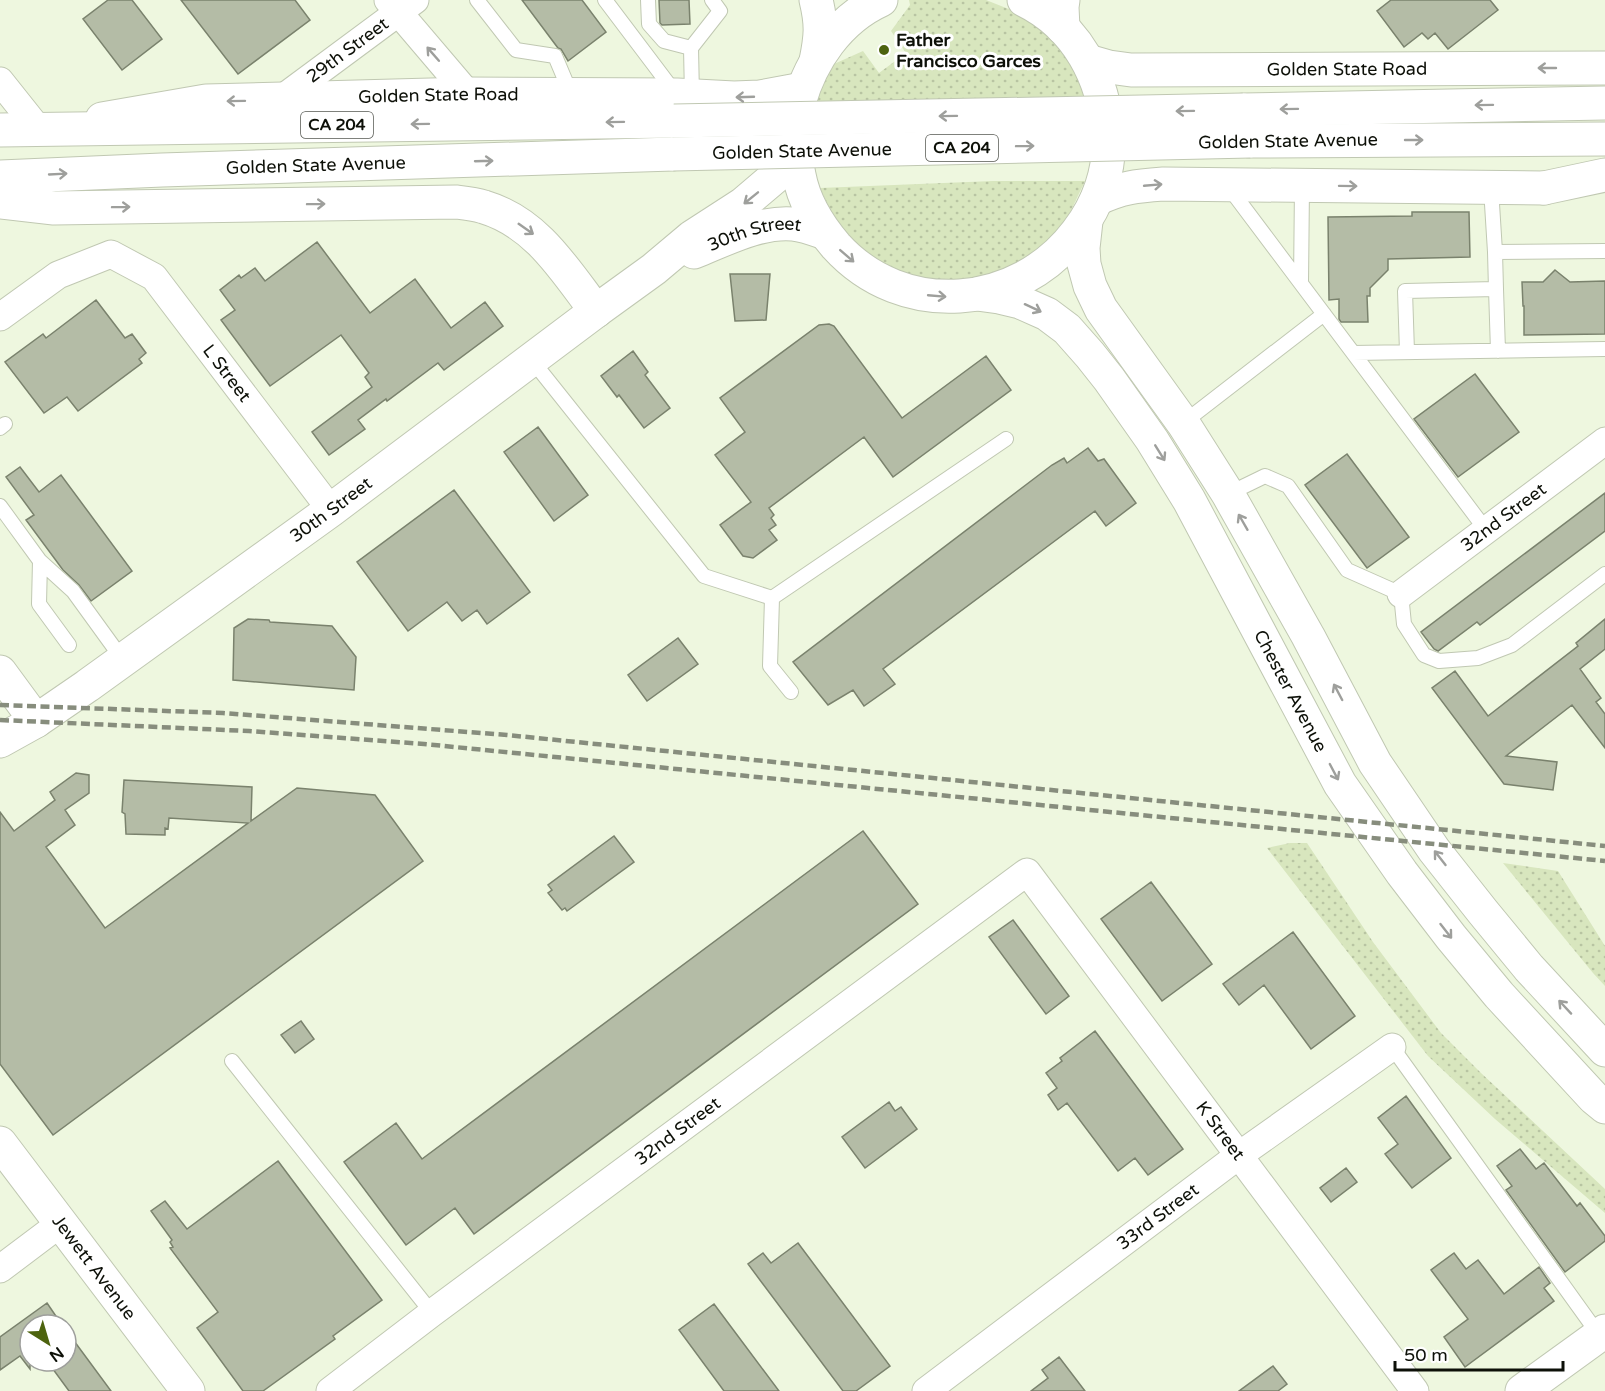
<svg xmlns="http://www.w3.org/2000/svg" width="1605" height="1391" font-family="'Varela Round',sans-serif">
<defs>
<pattern id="grass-dots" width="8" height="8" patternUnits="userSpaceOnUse" patternTransform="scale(1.5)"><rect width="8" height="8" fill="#d8e6be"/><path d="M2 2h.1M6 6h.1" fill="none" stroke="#b8c4a2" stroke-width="1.8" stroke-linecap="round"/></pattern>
</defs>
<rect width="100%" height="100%" fill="#eef7df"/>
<!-- grass -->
<path fill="url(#grass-dots)" d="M909,0h77l35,14 27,19 22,25 18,44 -273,1 4,-15 15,-24 29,-13 16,22 27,-20 -15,-22 19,-26z
M993,181h92l-20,42 -30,30 -24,14 -28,10 -32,3h-19l-23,-5 -36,-16 -20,-17 -21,-28 -12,-26z
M1290,843h17l66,99 68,91 40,40 124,116v24l-110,-94 -67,-63 -161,-208z
M1503,863l55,8 47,75v40l-12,-13z"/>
<!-- building -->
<path fill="#b4bca6" stroke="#7a826d" stroke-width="1.5" d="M108,0h24l30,39 -40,31 -39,-51z
M181,0h114l15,20 -72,54z
M522,0h60l24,32 -38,29 -7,-12 -3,-1z
M659,0h30l1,24 -28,1 -2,-2z
M1391,0h99l8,10 -50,39 -13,-16 -7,6 -6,-6 -18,14 -27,-36z
M1412,212h57l1,45 -82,2v11l-18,18v8h-3l1,26h-27l-2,-3v-20l-10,1 -1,-83 84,-1z
M317,242l53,71 45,-34 36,49 34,-26 18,24 -59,44 -6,-7 -51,38 -1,-2 -28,21 7,9 -36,26 -17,-23 60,-45 -7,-10 4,-4 -28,-38 -71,51 -49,-66 14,-10 -15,-20 19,-15 2,3 14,-10 10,13z
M1555,270l15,12 35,-1v53l-81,1v-29h-1l-1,-24h21z
M730,274h40l-4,46 -31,1z
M96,300l29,38 7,-4 14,19 -7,6 3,4 -64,48 -11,-14 -23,16 -39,-51 38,-28 3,4z
M829,324l5,2 68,92 84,-62 25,34 -118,87 -29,-40 -95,71 5,7 -3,3 5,7 -7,5 8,10 -24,18 -10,-2 -23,-31 31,-23 -36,-47 30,-23 -25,-34 99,-73z
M633,351l15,21 -3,3 25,33 -26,20 -25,-33 -2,2 -16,-21z
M1475,374l44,58 -61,45 -44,-58z
M538,427l50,68 -34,26 -50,-69z
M1088,448l10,13 6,-2 32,44 -30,23 -11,-15 -212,158 12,15 -31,22 -11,-16 -25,15 -35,-43 259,-197 12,-7 3,5z
M1347,454l62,83 -42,31 -62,-83z
M20,467l19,25 22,-17 71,96 -41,30 -12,-16 -16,-15 -37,-50 8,-5 -28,-38z
M454,490l76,102 -43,32 -10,-14 -15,11 -15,-19 -39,29 -51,-69z
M1605,493v38l-125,94 -3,-3 -39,29 -4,-2 -13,-17z
M248,619l21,1 1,2 62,4 24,31 -2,33 -121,-10 1,-52z
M1605,619v30l-25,20 21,29 -5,4 9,12v34l-33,-43 -66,51 51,6 -4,28 -49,-6 -72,-96 23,-17 33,45 90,-70 -2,-3z
M678,638l20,26 -51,37 -19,-26z
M76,773l13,2v18l-24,17 10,15 -29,22 59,81 143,-105 -79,-5 -1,11 -3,-1v7l-39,-1 -1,-20 -3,-2 2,-32 128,7 -1,34 46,-33 78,7 48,66 -370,274 -53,-71v-252l14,19 41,-31 -5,-8z
M863,831l55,73 -444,330 -19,-26 -49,37 -62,-83 52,-39 26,36z
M614,836l20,26 -67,49 -2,-3 -3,2 -14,-17 4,-3 -4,-5z
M1151,882l61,82 -50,37 -61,-82z
M1013,920l56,76 -23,18 -57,-77z
M1293,932l62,84 -44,33 -47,-64 -25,20 -16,-21z
M301,1021l13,18 -19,14 -14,-18z
M1095,1031l88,118 -35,26 -13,-17 -17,13 -51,-68 -9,7 -10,-15 9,-7 -11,-15 16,-12 -2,-3z
M1406,1096l45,62 -39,30 -27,-34 13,-10 -20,-26z
M889,1102l6,9 6,-4 16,22 -52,39 -23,-31z
M1520,1149l16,20 8,-6 33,43 3,-3 25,33v5l-40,31 -59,-82 6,-4 -15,-20z
M278,1161l104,139 -49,36 2,3 -72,52h-20l-46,-63 21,-16 -48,-64 3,-1 -3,-5 2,-2 -21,-29 14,-10 22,28z
M1346,1168l11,14 -26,20 -11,-14z
M798,1243l92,123 -34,25h-13l-95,-127 15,-11 8,10z
M1454,1253l12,16 12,-9 26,34 35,-27 11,16 -6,5 10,13 -89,66 -21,-30 24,-18 -37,-49z
M47,1303l15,22h-32v44l-10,-13 -20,14v-33z
M714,1304l65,87h-55l-45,-61z
M66,1330l45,61h-42l-22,-30h19z
M1059,1357l26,34h-54l17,-13 -6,-8z
M1273,1366l14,18 -9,7h-39z"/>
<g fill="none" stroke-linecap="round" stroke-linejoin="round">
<!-- service casing -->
<g stroke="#c0c8b2" stroke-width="16">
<path id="service" d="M477,0l39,50 39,6 16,38
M605,0l71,94
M648,0l1,24 15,17 27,7 1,48
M691,48l29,-37 -8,-11
M1491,188l4,64
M1230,189l256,341
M1301,283l1,-97
M1496,289l2,62
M1407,352l-2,-61 91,-2 -1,-37 110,-1
M1353,353l252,-4
M531,359l173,217 68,22 234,-159
M1183,423l141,-109
M0,428l5,-4
M1228,494l37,-18 23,10 59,84 54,24 3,30 20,31 15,6 39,-3 34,-13 93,-71
M0,506l40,55 33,30 50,69
M40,561l-1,43 30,41
M772,598l-2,68 21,26
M1392,1047l207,288
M232,1061l200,252"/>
</g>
<!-- minor casing -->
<g stroke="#c0c8b2" stroke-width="29">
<g id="minor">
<path d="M388,0l80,94"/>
<path d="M0,81l39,49"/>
<path id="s1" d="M280,100l135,-100"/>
<path id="s2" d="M0,317l58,-42 53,-21 43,23 177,233"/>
<path id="s3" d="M1401,594l204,-153"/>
<path d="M0,1269l61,-46"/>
<path id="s4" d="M330,1391l102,-78 595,-441 388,519"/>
<path id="s5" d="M926,1391l312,-235 154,-109"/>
</g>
</g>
<!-- tertiary casing -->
<g stroke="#c0c8b2" stroke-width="35">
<g id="tertiary">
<path d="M1063,28l-1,-21 1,-7"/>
<path d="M0,672l36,49"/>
<path id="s6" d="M0,741l36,-20 51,-35 244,-176 265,-199"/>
<path id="s7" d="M0,1143l188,248"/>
<path d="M1522,1391l83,-60"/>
</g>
</g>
<!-- secondary casing -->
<g stroke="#c0c8b2" stroke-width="35">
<g id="secondary">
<path d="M881,0c-42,19 -70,60 -82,103 -6,24 -5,48 0,72 5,27 19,50 37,71 67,74 182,64 241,-14 21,-27 34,-62 31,-97 -4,-57 -31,-109 -84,-135"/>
<path d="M816,61c5,-25 6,-36 0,-61"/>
<path id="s8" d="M1088,61l21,6 22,3 474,-2"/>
<path id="s9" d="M102,119l104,-18 262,-7 209,1 57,3 26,-1 43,-8"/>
<path d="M1097,199c25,-12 40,-13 67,-15l380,4"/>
<path d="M1086,221l-3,27 1,16 6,22 11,23 82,114 45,71 80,142 67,127 59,87 49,62 46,56 76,82"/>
<path id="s10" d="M694,252c30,-12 66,-31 99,-28 11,1 21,5 32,9"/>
<path id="s11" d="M977,294l22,3 21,5 27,12 20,15 23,26 19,24 43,61 37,60 151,284 62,89 49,64 48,58 95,103 11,9"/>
<path d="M596,311l58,-42 38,-32 51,-33 52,-44"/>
</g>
</g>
<!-- trunk casing -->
<g stroke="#c0c8b2" stroke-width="35">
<g id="trunk">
<path d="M1243,110l362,-7"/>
<path d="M0,130l674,-9"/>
<path d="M1250,141l355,-2"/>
<path id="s12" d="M0,177l162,-7 511,-16"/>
<path d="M1544,188l61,-13"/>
<path d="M0,202l54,6 402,-6c9,1 19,2 28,5 53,16 80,62 112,104"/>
</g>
</g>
<!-- service -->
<use href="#service" stroke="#fff" stroke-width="14"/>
<!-- minor -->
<use href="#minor" stroke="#fff" stroke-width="27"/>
<!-- tertiary -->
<use href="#tertiary" stroke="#fff" stroke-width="33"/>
<!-- secondary -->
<use href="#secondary" stroke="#fff" stroke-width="33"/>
<!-- trunk -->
<use href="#trunk" stroke="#fff" stroke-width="33"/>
<!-- rail -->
<path stroke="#878d7d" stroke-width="4.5" stroke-dasharray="9 4.5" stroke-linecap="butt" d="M0,705l223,8 284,22 1098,111
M0,720l249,11 175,13 1181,117"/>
<!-- trunk-bridge casing -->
<g stroke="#c0c8b2" stroke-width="35" stroke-linecap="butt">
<g id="trunk-bridge">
<path d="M674,121l569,-11"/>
<path id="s13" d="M673,154l577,-13"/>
</g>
</g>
<!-- trunk-bridge -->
<use href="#trunk-bridge" stroke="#fff" stroke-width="33"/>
</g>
<!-- one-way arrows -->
<defs><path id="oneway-shaft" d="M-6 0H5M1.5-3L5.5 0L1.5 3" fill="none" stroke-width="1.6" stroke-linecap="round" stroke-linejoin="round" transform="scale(1.5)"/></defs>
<g stroke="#9e9f9c">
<use href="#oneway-shaft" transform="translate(433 54) rotate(-131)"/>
<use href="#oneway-shaft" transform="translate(1547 68) rotate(180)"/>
<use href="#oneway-shaft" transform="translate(745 97) rotate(178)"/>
<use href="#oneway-shaft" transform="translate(236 101) rotate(179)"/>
<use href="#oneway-shaft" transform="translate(1484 105) rotate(179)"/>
<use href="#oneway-shaft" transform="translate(1289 109) rotate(179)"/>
<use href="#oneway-shaft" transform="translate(1185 111) rotate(179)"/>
<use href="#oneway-shaft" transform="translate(948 116) rotate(179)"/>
<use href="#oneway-shaft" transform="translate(615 122) rotate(179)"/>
<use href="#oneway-shaft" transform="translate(420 124) rotate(179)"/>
<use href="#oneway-shaft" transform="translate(1414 140)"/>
<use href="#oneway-shaft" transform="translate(1025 146) rotate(-1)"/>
<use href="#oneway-shaft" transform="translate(484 161) rotate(-2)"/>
<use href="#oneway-shaft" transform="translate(58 174) rotate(-3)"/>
<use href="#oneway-shaft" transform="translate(1153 185) rotate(-5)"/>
<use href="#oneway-shaft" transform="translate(1348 186) rotate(1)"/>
<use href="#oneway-shaft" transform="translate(751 198) rotate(141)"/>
<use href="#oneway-shaft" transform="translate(316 204) rotate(-1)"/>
<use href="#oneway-shaft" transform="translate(121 207) rotate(-1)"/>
<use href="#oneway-shaft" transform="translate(526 229) rotate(35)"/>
<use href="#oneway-shaft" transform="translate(847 256) rotate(41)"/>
<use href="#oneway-shaft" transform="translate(937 296) rotate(5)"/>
<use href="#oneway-shaft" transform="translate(1033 308) rotate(25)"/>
<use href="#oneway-shaft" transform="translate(1160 453) rotate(58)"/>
<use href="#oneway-shaft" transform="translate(1243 522) rotate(-120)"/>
<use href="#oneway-shaft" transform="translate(1338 692) rotate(-118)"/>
<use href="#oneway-shaft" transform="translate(1334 772) rotate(62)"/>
<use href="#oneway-shaft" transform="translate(1440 858) rotate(-128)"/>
<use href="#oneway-shaft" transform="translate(1446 931) rotate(52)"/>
<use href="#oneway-shaft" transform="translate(1565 1007) rotate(-133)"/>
</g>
<!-- markers -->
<circle fill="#4d630e" stroke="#fff" stroke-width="2" cx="884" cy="50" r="6"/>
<g text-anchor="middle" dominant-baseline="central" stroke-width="6" stroke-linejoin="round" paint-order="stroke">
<!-- shield labels -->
<g fill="#fff" stroke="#565852" stroke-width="1.5">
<rect x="301" y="112" width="72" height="26" rx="4.5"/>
<rect x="926" y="135" width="72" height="26" rx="4.5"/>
</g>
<g font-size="16" font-weight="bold" fill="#0d1008">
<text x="337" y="125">CA 204</text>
<text x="962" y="148">CA 204</text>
</g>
<!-- poi labels -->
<g font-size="18" font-weight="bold" fill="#0d1008" stroke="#fff" text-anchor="start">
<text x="896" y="40">Father<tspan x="896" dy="21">Francisco Garces</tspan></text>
</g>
<!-- street labels -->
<g font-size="18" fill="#0d1008" stroke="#fff">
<text stroke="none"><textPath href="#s1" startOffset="84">29th Street</textPath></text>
<text stroke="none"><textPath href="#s8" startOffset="260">Golden State Road</textPath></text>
<text stroke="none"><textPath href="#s9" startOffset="338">Golden State Road</textPath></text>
<text transform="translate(1288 141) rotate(-1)">Golden State Avenue</text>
<text stroke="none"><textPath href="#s13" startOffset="129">Golden State Avenue</textPath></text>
<text stroke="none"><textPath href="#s12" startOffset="316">Golden State Avenue</textPath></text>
<text stroke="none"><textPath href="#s10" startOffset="64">30th Street</textPath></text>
<text stroke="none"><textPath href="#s2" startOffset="298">L Street</textPath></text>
<text stroke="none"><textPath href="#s6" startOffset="404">30th Street</textPath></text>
<text stroke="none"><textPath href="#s3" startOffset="128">32nd Street</textPath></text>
<text stroke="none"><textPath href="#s11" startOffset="525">Chester Avenue</textPath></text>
<text stroke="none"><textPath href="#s4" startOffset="434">32nd Street</textPath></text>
<text stroke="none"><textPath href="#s4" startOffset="1192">K Street</textPath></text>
<text stroke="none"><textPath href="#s5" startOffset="290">33rd Street</textPath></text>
<text stroke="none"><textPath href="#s7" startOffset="156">Jewett Avenue</textPath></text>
</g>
</g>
<!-- north arrow -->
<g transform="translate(48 1343) rotate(143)"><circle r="28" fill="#ffffff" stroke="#9e9f9c" stroke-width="1.5"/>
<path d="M0-4.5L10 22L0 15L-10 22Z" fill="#4d630e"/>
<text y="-9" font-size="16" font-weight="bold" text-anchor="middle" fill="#0d1008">N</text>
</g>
<!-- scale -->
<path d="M1395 1361v9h168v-9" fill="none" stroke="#0d1008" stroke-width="3"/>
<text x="1404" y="1361" font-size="18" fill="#0d1008" stroke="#ffffff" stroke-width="4.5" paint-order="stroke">50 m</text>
</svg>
